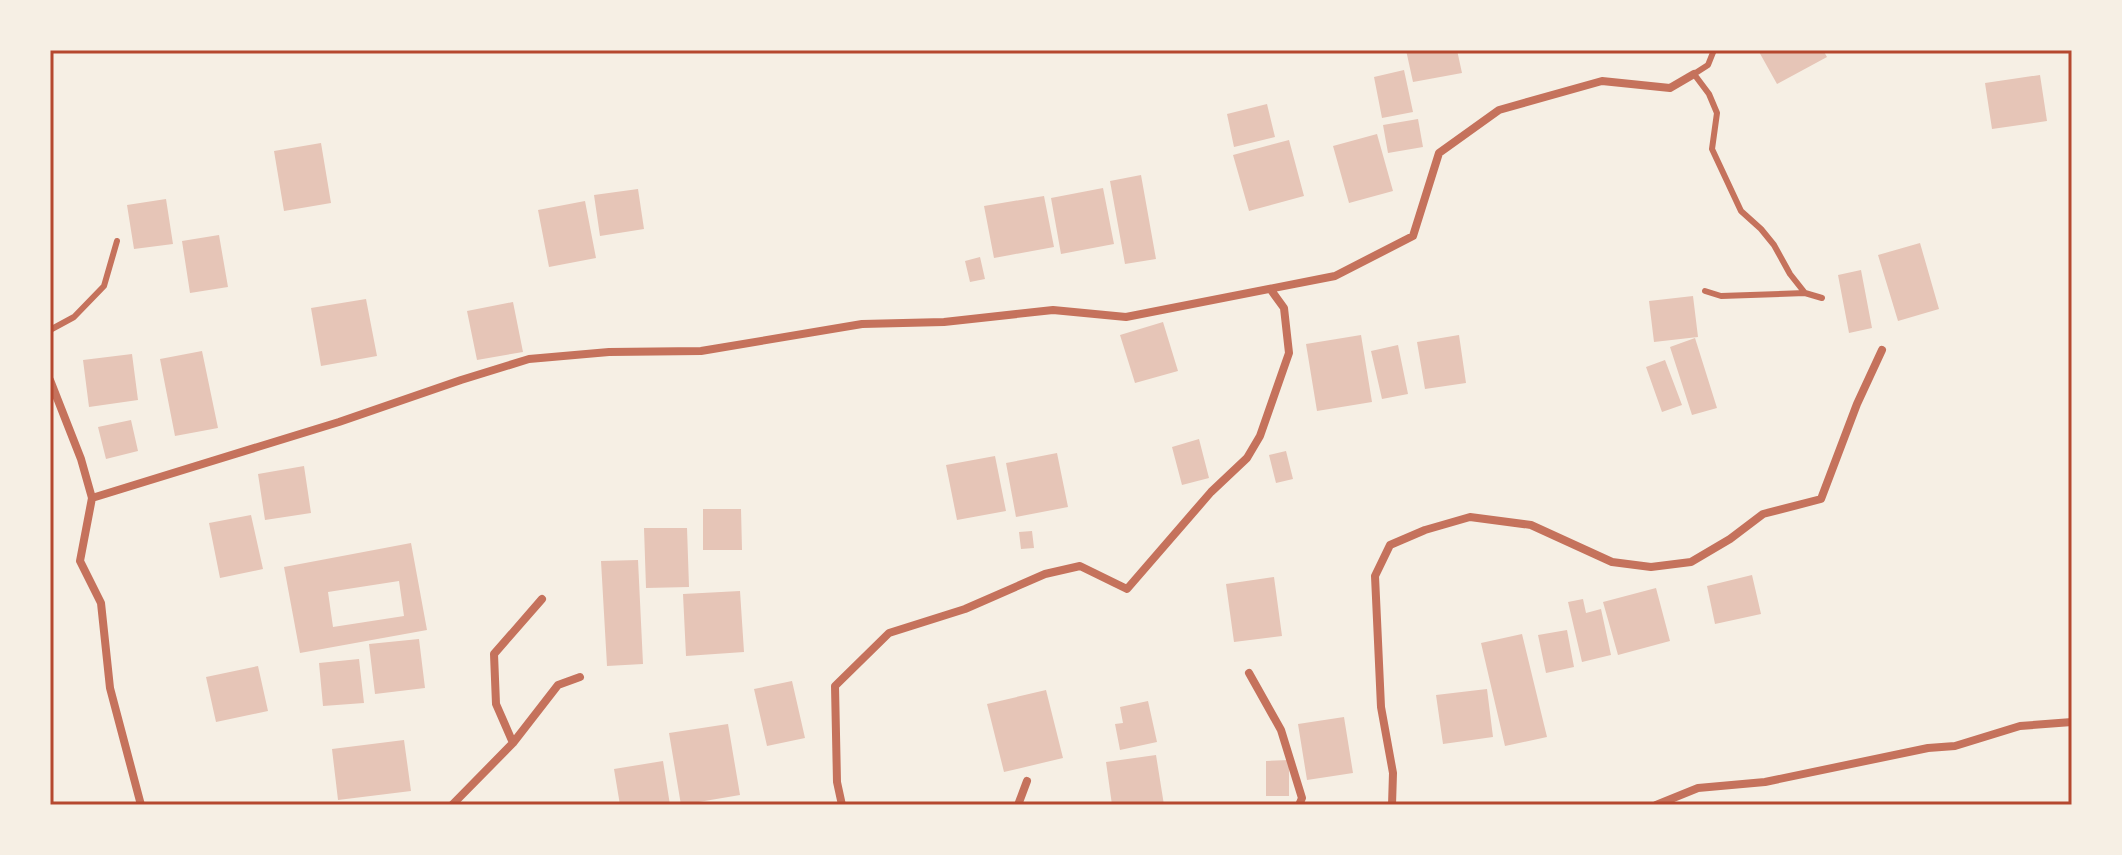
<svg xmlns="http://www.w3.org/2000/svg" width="2122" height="855" font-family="Inter,sans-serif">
<rect width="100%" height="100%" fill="#f6efe4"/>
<!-- building -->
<path fill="#e6c5b7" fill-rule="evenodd" d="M1406,50h51l5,23 -49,9z
M1758,50h65l4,7 -50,27z
M1404,70l9,42 -31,6 -8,-41z
M2040,75l7,46 -55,8 -7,-46z
M1267,104l8,33 -41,10 -7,-33z
M1418,119l5,28 -35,6 -5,-28z
M1377,134l16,57 -44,12 -16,-57z
M1289,140l15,56 -55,15 -16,-56z
M321,143l10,60 -47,8 -10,-60z
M1141,175l15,84 -31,5 -15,-83z
M1103,188l11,56 -53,10 -10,-56z
M638,189l6,40 -44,7 -6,-41z
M1044,196l10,51 -60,11 -10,-52z
M166,199l7,45 -39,5 -7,-44z
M585,201l11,57 -47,9 -11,-57z
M219,235l9,52 -38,6 -8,-52z
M1920,243l19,66 -41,12 -20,-66z
M980,257l5,22 -15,3 -5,-21z
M1861,270l11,58 -23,5 -11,-58z
M1693,296l5,41 -44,5 -5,-41z
M366,299l11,57 -56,10 -10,-58z
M513,302l10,50 -46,8 -10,-49z
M1163,322l15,49 -43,12 -15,-48z
M1361,335l11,67 -55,9 -11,-67z
M1459,335l7,48 -41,6 -8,-47z
M1695,338l22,70 -25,7 -22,-68z
M1398,345l10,49 -26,5 -11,-48z
M202,351l16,77 -43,8 -15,-77z
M132,354l6,46 -49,7 -6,-47z
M1665,360l17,45 -20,7 -16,-45z
M131,420l7,31 -32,8 -8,-32z
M1199,439l10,39 -27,7 -10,-38z
M1286,451l7,28 -17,4 -7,-28z
M1057,453l11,54 -52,10 -10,-54z
M995,456l11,55 -49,9 -11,-55z
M304,466l7,47 -46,7 -7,-46z
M703,509h38l1,41h-39z
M251,515l12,54 -43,9 -11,-55z
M644,528h43l2,59 -43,1z
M1032,531l2,17 -13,1 -2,-17z
M411,543l16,87 -127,23 -16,-86zM399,581l5,35 -71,11 -5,-35z
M638,560l5,104 -36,2 -6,-105z
M1752,575l9,39 -46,10 -8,-38z
M1274,577l8,59 -48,6 -8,-58z
M1656,588l14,53 -52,14 -15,-53z
M740,591l4,61 -58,4 -3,-62z
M1583,599l3,14 15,-4 10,46 -29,7 -14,-60z
M1567,630l7,37 -28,6 -8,-38z
M1522,634l25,103 -42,9 -24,-103z
M419,639l6,49 -50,6 -6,-50z
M359,659l5,44 -41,3 -4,-43z
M258,666l10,45 -52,11 -10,-45z
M792,681l13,57 -38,8 -13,-57z
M1487,689l6,48 -50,7 -7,-49z
M1046,690l17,68 -59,14 -17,-68z
M1148,701l9,41 -37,8 -5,-26 8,-1 -3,-16z
M1344,717l9,56 -46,7 -9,-56z
M728,724l12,71 -59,10 -12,-72z
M404,740l7,51 -73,9 -6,-51z
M1156,755l8,50h-52l-6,-43z
M1289,760v36h-23v-35z
M663,761l7,44h-50l-6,-36z"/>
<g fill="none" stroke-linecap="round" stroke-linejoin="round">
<!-- service -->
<path stroke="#c5725c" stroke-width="6" d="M1714,50l-6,15 -14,9 15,20 8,19 -5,36 29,62 20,18 13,16 16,29 15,19 17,5
M1705,291l16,5 84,-3
M50,330l24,-13 30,-31 13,-45"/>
<!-- minor -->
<path stroke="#c5725c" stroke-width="8" d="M50,380l31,79 11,39 -12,63 21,42 9,85 31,117
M92,498l247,-76 122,-42 68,-21 80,-7 92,-1 161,-27 82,-2 109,-12 73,7 209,-41 78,-40 26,-83 60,-43 103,-29 68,7 24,-14
M1249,673l32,57 21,68 -3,7
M513,743l-17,-39 -2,-50 48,-55
M452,805l61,-62 45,-58 22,-8
M842,805l-5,-23 -2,-96 54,-53 76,-24 80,-35 35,-8 47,23 84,-97 36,-34 13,-22 29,-83 -5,-45 -13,-18
M1018,805l9,-24
M1392,805l1,-32 -12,-66 -6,-131 15,-31 35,-15 45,-13 61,8 81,37 39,5 40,-5 39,-23 33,-25 58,-15 36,-95 25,-54
M1656,805l42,-17 67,-6 163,-34 27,-2 65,-20 52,-4"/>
</g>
<!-- border -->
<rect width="2122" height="855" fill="none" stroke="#f6efe4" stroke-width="104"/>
<rect x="52" y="52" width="2018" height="751" fill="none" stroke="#b5482f" stroke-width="3"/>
</svg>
